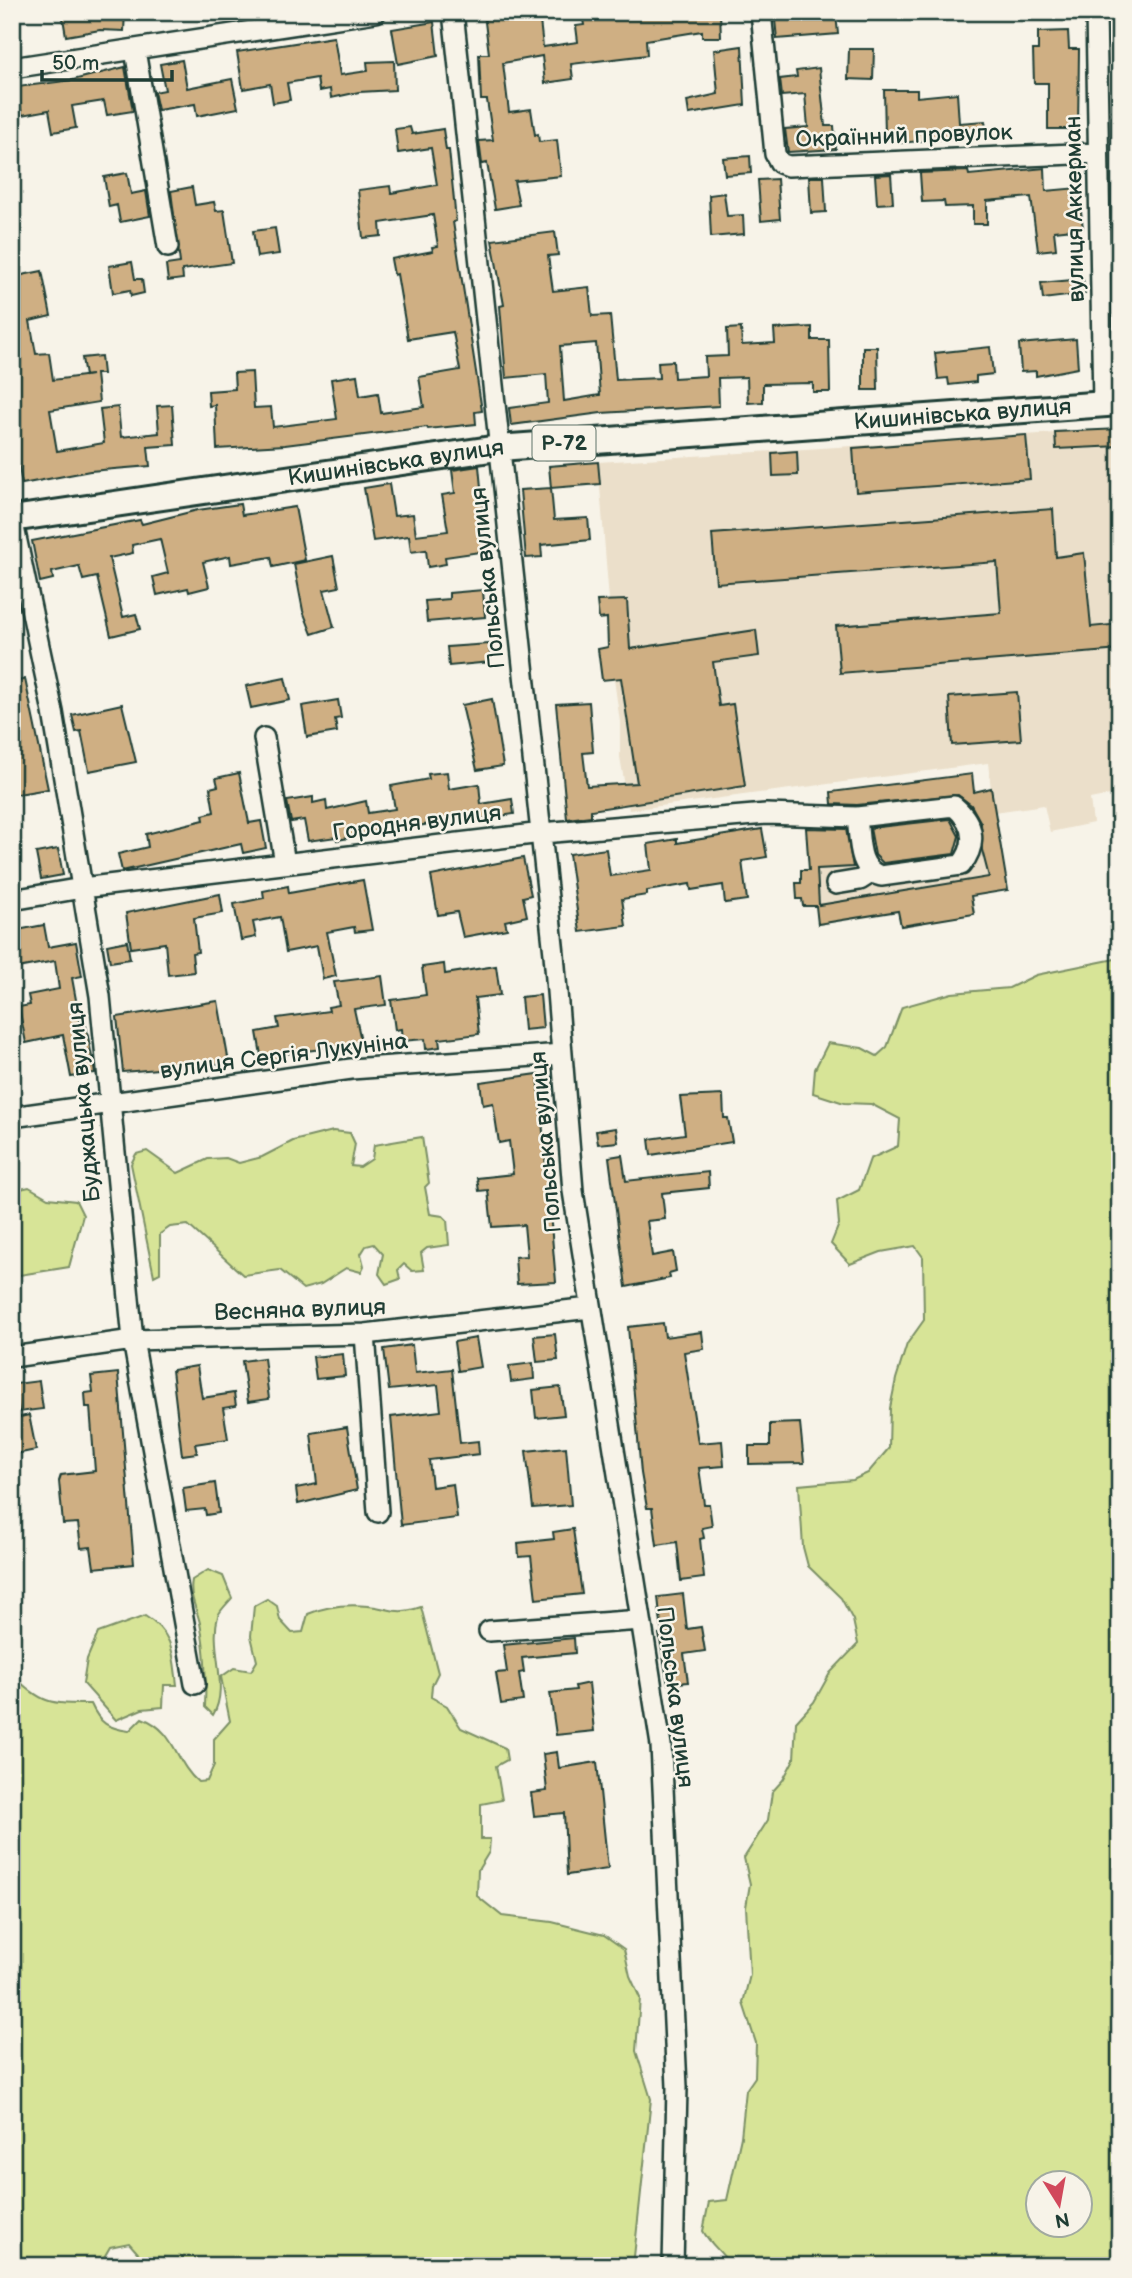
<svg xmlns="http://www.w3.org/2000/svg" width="1132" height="2278" font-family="'Balsamiq Sans',sans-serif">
<rect width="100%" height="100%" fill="#f7f3e8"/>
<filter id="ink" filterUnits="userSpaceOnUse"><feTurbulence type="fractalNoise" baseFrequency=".0143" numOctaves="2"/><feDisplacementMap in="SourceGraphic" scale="14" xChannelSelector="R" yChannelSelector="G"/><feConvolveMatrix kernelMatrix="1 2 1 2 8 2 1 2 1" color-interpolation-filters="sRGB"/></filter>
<g filter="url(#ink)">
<!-- built -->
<path fill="#ebdfca" d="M1120,429v364l-30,6 3,24 -43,9 -6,-27 -49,7 13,78 -37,6 3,18 -73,12 -3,-15 -80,13 -3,-18h-12l-1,-7h-5l-1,-16h5v-13l8,-1 -3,-41 27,-2 -2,-34 141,-18 3,17 16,-2 -3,-26 -359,47 -9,-53v-35l-6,-43 -12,1 -4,-31 13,-2 -4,-29 -8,1 -2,-18 12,-1 -11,-138z"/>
<!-- green -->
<path fill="#d7e497" stroke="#7b9066" stroke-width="2" fill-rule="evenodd" d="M1120,958v1308h-390c-4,-11 -19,-20 -27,-35l6,-29 18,-2 14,-63 5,-47 9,-13 1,-34 -13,-40 7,-28 -4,-68 4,-23 -6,-26 24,-38 4,-28 11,-12 11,-21 2,-37 18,-20 16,-29 28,-29 -5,-24 -12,-22 -33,-32 -5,-19 -4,-62 54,-5 15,-7 21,-25 1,-40 6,-29 11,-35 17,-24 -1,-63 -8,-11 -34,6 -31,12 -19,-20 8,-20 -2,-23 22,-11 11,-31 28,-13 2,-27 -29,-15 -27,-1 -31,-10 2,-24 13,-26 34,5 15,8 10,-9 15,-40 50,-14 57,-5 27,-13zM1038,2184h42v42h-42z
M333,1131l17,2 5,11 -4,22 9,1 12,-8 2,-14 48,-8 7,46 -4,4 5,27 13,2 4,4 2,25 -22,3 -6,5 3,17 -12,1 -8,-7 -6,6 2,9 -14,5 -7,-10 4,-20 -9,-10 -8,2 -5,8 3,12 -3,6 -15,-4 -25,16 -18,5 -23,-19 -37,5 -55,-50 -18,2 -10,7v39l-6,3 -23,-112 5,-10 11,-3 31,22 30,-14 18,-1 13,5 23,-6 31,-16z
M29,1187l19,11 28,3 7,14 -14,52 -56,9 2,13h-3v-98z
M208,1570l15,6 9,22c-4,5 -12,12 -14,18 -9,32 12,71 -5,99l-8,-8c1,-29 1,-55 -5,-84 -4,-16 -11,-27 -8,-43z
M267,1599l10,7 3,14 12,13 11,-1 5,-18c18,-8 39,-10 60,-8 23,2 28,10 53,1l17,66 -6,12 -1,12 16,9 14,22 44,20 2,12 -11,6 6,34 -21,4v35h9l-1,13 -11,18 -1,26 25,20 50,6 52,13 20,14 6,27 10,22 -4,53 15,48 -18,167h-490v-7l-14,-16 -19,4 -11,19h-87v-592c29,30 38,30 79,30 9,20 17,24 38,27l13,-13c34,13 32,43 56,64l9,-1 7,-16v-26l16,-18 -9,-44 13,-9 17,3 6,-10 -6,-25 3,-30z
M145,1616c29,18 28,37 32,69h-13l-1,22 -21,2 -26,11 -33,-37 4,-24 11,-26z"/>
<!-- building -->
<path fill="#cfaf83" stroke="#1f3d34" stroke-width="2" fill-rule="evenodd" d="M62,12h63l-1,19 -24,-1 -34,6z
M539,12l4,35 35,-5 -2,-16 8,-1 -2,-11 16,-2h122l1,25h-19v-6l-56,9 1,15 -76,9 2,15 -28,4 -3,-27 -39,7 6,49 22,-3 4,26 3,-1 1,8 18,-2 4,36 -47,5 5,24 -24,4 -8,-46 -5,1 -3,-23 14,-1 -6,-40h-6l-2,-46h10l-5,-40z
M836,14l2,20 -61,5 -2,-19z
M434,22l4,34 -40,8 -6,-35z
M1068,31l1,18h10l-1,80h-30v-46h-14l-1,-33h5v-18z
M334,37l6,38 28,-4 -1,-9 27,-1 1,29 -36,2 -28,6 -1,-9 -11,2 -2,-13 -30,5 3,17 -17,3 -3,-19 -27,5 -6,-37z
M742,46l3,59 -56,9 -2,-13 31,-7 -4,-44z
M849,49h25l-1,31 -25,-1z
M182,60l5,28 45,-9 6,29 -41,8 -2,-12 -37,6 -4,-18 11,-2 -5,-26z
M125,67l8,44 -26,4 -3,-14 -32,5 4,22 -23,4 -4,-22 -27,5 -5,-28 56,-7z
M819,68l6,58h9l2,23 -48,3 -3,-23 23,-2 -3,-33 -23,2 -2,-17 17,-2 -1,-6z
M884,90h33v7l40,-4 2,30 26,-2 2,14 -88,8v-8h-14z
M410,127l2,7 31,-5 3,21h3l7,71 -3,1 29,189 -7,1 1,12 -48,5 -1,-2 -142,18 -68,4 -2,-44 -6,1 -1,-15 27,-2 -1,-16 18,-1 2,36 17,-1 2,20 64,-8 -6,-40 26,-4 3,21 18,-3 3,20 43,-6 -5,-30 41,-7 -7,-38 -45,7 -11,-65 -3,1 -3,-16 42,-8 -1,-4 6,-1 -5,-31 -53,8 1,13 -18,2 -5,-48 32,-4 1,7 46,-8 -6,-37 -33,5 -3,-24z
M750,156l1,17 -26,2 -2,-17z
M1045,168l1,23 32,-3 5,40 -29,3 2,18 -18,2 -7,-54 -44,4v23h-14v-18l-28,1 -1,-6 -22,1 -2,-29 48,-2 1,4z
M127,173l4,21 15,-3 4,25 -30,6 -3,-17 -8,2 -5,-30z
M891,174l2,29 -16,1 -2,-29z
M809,177h15l2,35 -15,1z
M777,179l3,40 -19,2 -3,-41z
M192,187l3,18 19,-3 2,9 8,-1 8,53 -50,7 1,9 -15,2 -2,-16 14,-2 -9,-72z
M724,193l3,23 16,-1 1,19 -33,3 -2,-42z
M275,228l4,26 -22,3 -4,-26z
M555,232l3,23 -10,1 5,35 36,-4 3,29 18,-1 6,65 43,-2 -1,-16 15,-1 1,17 32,-2 -1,-19 23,-1 -1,-27 14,-1 1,17 33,-2 -1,-14 38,-2v13h17l1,52h-17v-9l-50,1v18l-15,1 -1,-26 -29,1 1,28 -118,7 -90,12 -2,-17 39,-5 -2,-29 -40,4 -6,-72 4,-1 -12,-65zM596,343l4,52 -36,6 -4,-55z
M132,262l3,17h7l2,14 -13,3 -1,-6 -17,3 -4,-27z
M42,271l9,45 -21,5 6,33 13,-1 4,27 38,-5 -6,1 -3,-18 19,-2 2,18h-7l3,28 -49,8 7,41 47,-8 -4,-34 18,-2 3,30 38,-4 -2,-27 15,-1 3,40 -27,2 2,19 -60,5 -68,13 -10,-54v-153z
M1083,279l2,15 -42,5 -2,-16z
M1076,339l2,29 -42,8v-5l-15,1 -2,-28z
M863,347h14l1,43h-15z
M990,347l3,27 -17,2v6l-27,3 -1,-7 -10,1 -3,-26z
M1120,429v17l-64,3 -1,-17z
M1026,435l4,44 -174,13 -3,-44z
M797,451l1,24 -25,1 -1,-23z
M598,462l2,22 -49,4 -2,-22z
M479,466l8,85 -42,6 1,7 -18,3 -2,-17 -15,2 -2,-16 -36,5 -9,-53 25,-4 5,32 19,-2 3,21 32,-4 -6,-36 13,-2 -3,-23z
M551,488l3,32 34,-2 2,22 -49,5 1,12 -16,1 -6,-68z
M240,504l2,11 53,-8 10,53 -32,7 -2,-10 -40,7 -1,-8 -27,6 6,25 -20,5 -1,-4 -31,7 -4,-18 15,-4 -8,-34 -28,6 1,8 -24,5 14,59 13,-3 4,15 -29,7 -14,-59 -14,3 -4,-14 -27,6 1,7 -13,3 -8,-41 108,-21 2,4 56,-14z
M1053,509l3,48 28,-4 7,74 29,-3v26l-280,23 -4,-47 165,-13 -4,-51 -281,21 -4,-49z
M333,556l6,31 -15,3 10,37 -22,7 -9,-23 -9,-47z
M483,590l2,27 -58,5 -2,-21 24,-2v-6z
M627,600l3,49 126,-19 3,26 -46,6 6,44 14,-2 12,82 -154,24v6l-24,3 -11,-115 33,-2 4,50 -10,1 4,33 50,-3 -16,-105 -19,2 -4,-31 10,-2 -1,-29 -8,1 -2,-18z
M489,644l2,18 -42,4 -2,-19z
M285,678l5,22 -39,8 -5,-22z
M25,679l23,110 -36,6v-112z
M1017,692l4,48 -69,5 -3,-48z
M492,699l11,67 -26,4 -15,-65z
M338,700l3,18 -6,1 2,13 -30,5 -5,-31z
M122,704l14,58 -47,9 -8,-40 -5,1 -4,-17z
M447,772l2,17 30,-5 2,20 31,-5 2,15 -67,10v-3l-110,19 -1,-3 -28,4 -4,-21 -13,2 -4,-21 26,-4v6l13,-3 1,10 39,-9 2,12 27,-4 -4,-23 38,-7 -1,-5z
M239,773l10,50 12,-2 5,27 -23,5 -2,-9 -119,27 -4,-17 30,-7 -2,-13 58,-14 -1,-5 11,-3 -4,-24 8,-2 -2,-8z
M972,774l2,18 17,-4 17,102 -37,6 3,18 -73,12 -3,-15 -80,13 -2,-18h-13l-1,-7h-5l-1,-16h5v-13h8l-3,-42 40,1 7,38 -36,2 2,36 170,-28 -7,-27 -1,-27 -10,-18 -13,-10 -101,10 -25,-1 -1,-12z
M950,819l9,17 -5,18 -71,9 -8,-8 -5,-27z
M762,829l5,28 -25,4 5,39 -22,3 -2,-18 -32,5 -1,-6 -43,7v4l-25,4 4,27 -46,6 -11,-78 37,-5 4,27 41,-6 -3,-26 29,-5v4z
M58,849l5,26 -22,4 -5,-26z
M523,858l8,37 -8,2 4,19 -22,5 2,8 -44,8 -6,-25 -19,3 -7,-39z
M363,880l9,50 -17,2 -1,-5 -27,5 9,44 -13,3 -6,-33 -31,6 -6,-35 -27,5 3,15 -15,3 -7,-36 30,-6 -1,-7 25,-5 1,7z
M220,894l3,19 -29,5 4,34 -6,1 2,19 -26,3 -3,-32 -34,5 -5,-35z
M44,925l4,22 28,-5 6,34 -10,2 9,49 5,-1 9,47 -24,4 -8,-42 -37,8 -7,-36 11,-2 -2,-10 31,-6 -4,-28 -43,8v-38z
M127,941l3,18 -20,3 -3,-17z
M444,964l1,10 51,-8 4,29 -25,3 4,36 -40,5 1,8 -14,2 -1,-10 -23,2 -1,-12 -6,1 -4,-30 35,-5 -4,-28z
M382,976l4,29 -32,4 8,36 -24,6 -1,-4 -54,7v4l-21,3 -5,-29 22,-4 -2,-10 52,-7 -1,-4 11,-2 -5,-23z
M540,995l3,33 -19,2 -3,-33z
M218,1001l11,62 -106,9 -6,-55z
M538,1074l18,208 -39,2 -2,-27 12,-1 -3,-31 -32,2 -4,-37 -9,1 -2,-13 36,-4 -4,-33 -10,2 -6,-40 -10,2 -3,-23z
M723,1095l1,23h4l4,24 -81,13 -2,-16 36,-5 -5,-37z
M616,1128l2,14 -20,2 -2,-13z
M622,1155l4,26 82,-9 1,16 -47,5 3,26 -18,2 5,35 21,-4 3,19 -7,2 1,5 -44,9 -17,-130z
M663,1323l2,14 37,-5 2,17 -20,3 14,91 24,-2 2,25 -25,2 5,36h5l3,22 -10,2 2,10 -4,1 4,39 -23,3 -4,-39 -20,3 -5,-37h-5l-6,-35 -13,-146z
M555,1334l3,26 -21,2 -3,-26z
M476,1338l5,29 -23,4 -4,-29z
M412,1345l3,28 37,-4 8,74 18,-2 1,13 -50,6 3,27 21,-3 4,34 -56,7 -10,-108 50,-6 -3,-26 -49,5 -5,-41z
M343,1354l2,22 -29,3 -3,-22z
M264,1358l5,41 -21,3 -6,-41z
M533,1363l1,16 -23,3 -2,-16z
M197,1366l5,32 32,-5 2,13 -13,2 5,31 -33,5 2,9 -15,2 -10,-85z
M118,1373l16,191 -40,4 -3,-21 -10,1 -3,-25 -15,1 -4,-43 2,-6 34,-4 -5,-64h-4l-1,-14 8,-1 -2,-16z
M39,1381l4,28 -24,3 -4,-28z
M560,1387l4,28 -28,3 -3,-28z
M29,1415l7,35 -20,4 -4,-35z
M800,1423l4,40 -55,1v-18h21v-22z
M347,1427l10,63 -59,14 -2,-16 21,-4 -6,-51z
M566,1447l5,58 -38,3 -7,-57z
M215,1483l4,30 -13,2 -1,-6 -19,2 -3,-23z
M573,1529l9,65 -46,5 -5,-43 -12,1 -1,-14 36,-4 -1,-7z
M683,1594l4,35 14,-2 4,24 -21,3 4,28 -20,2 -9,-50 3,-1 -4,-36z
M574,1638l1,15 -53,5 2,14 -5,1 4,28 -22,3 -5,-31 11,-1 -4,-27z
M589,1683l5,48 -38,4 -6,-42 26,-3 -1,-4z
M557,1752l2,16 38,-6 11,107 -41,6 -3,-62 -30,3 -3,-23 16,-2 -4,-37z"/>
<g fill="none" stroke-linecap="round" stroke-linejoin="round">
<!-- minor casing -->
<g stroke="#1f3d34" stroke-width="24">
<path id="minor" d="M453,12l101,942 19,237 88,554 16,342 -4,179
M761,12l14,142 5,9 8,3 310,-13
M1096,12l7,392
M135,50l33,197
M12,68l364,-56
M12,518l41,194 47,284 33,344 62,344
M264,738l21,125
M836,884l24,-4 11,-7
M12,900l70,-12 460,-55 224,-19 91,3c3,22 0,52 24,59l80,-11c17,-21 13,-42 -7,-59l-97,11
M12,1117l339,-48 211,-15
M365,1334l13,178
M12,1357l121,-17 232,-6 225,-26
M489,1631l152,-11"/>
</g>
<!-- major casing -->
<g stroke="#1f3d34" stroke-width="30">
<g id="major">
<path id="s1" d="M12,519l486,-71 622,-45"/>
</g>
</g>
<!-- minor -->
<use href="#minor" stroke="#f7f3e8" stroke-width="19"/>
<!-- major -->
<use href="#major" stroke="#f7f3e8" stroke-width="24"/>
</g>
</g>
<g text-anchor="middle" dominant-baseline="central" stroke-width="5" stroke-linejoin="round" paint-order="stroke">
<!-- shield labels -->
<rect fill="#f7f3e8" stroke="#60746a" stroke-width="2" x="532.5" y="425.5" width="63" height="35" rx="5"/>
<g font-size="21" font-weight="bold" fill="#1f3d34">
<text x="564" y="443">Р-72</text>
</g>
<!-- street labels -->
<g font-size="23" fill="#1f3d34" stroke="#f7f3e8">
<text transform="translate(904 136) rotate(-2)">Окраїнний провулок</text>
<text transform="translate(1075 209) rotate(-91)">вулиця Аккерман</text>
<text stroke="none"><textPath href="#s1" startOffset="957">Кишинівська вулиця</textPath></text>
<text stroke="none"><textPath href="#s1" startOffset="388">Кишинівська вулиця</textPath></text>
<text transform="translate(488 578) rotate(-96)">Польська вулиця</text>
<text transform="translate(417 823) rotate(-7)">Городня вулиця</text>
<text transform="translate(284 1056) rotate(-7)">вулиця Сергія Лукуніна</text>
<text transform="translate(84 1102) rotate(-95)">Буджацька вулиця</text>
<text transform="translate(546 1142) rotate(-95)">Польська вулиця</text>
<text transform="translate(300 1310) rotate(-2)">Весняна вулиця</text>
<text transform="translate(675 1697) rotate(83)">Польська вулиця</text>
</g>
</g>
<!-- margin -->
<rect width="1132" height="2278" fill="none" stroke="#f7f3e8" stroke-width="42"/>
<rect x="21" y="21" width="1090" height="2236" fill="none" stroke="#1f3d34" stroke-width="2.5" filter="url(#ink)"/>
<!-- north arrow -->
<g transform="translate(1059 2204) rotate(169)"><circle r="33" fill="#f7f3e8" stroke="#a1aaa0" stroke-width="2"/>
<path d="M0-5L12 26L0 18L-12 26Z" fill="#d1495b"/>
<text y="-10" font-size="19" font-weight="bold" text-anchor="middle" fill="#1f3d34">N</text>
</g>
<!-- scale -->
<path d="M42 70v10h130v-10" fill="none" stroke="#1f3d34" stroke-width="3.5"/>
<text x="52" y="70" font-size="21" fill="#1f3d34" stroke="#f7f3e8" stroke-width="5" paint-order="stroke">50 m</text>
</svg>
